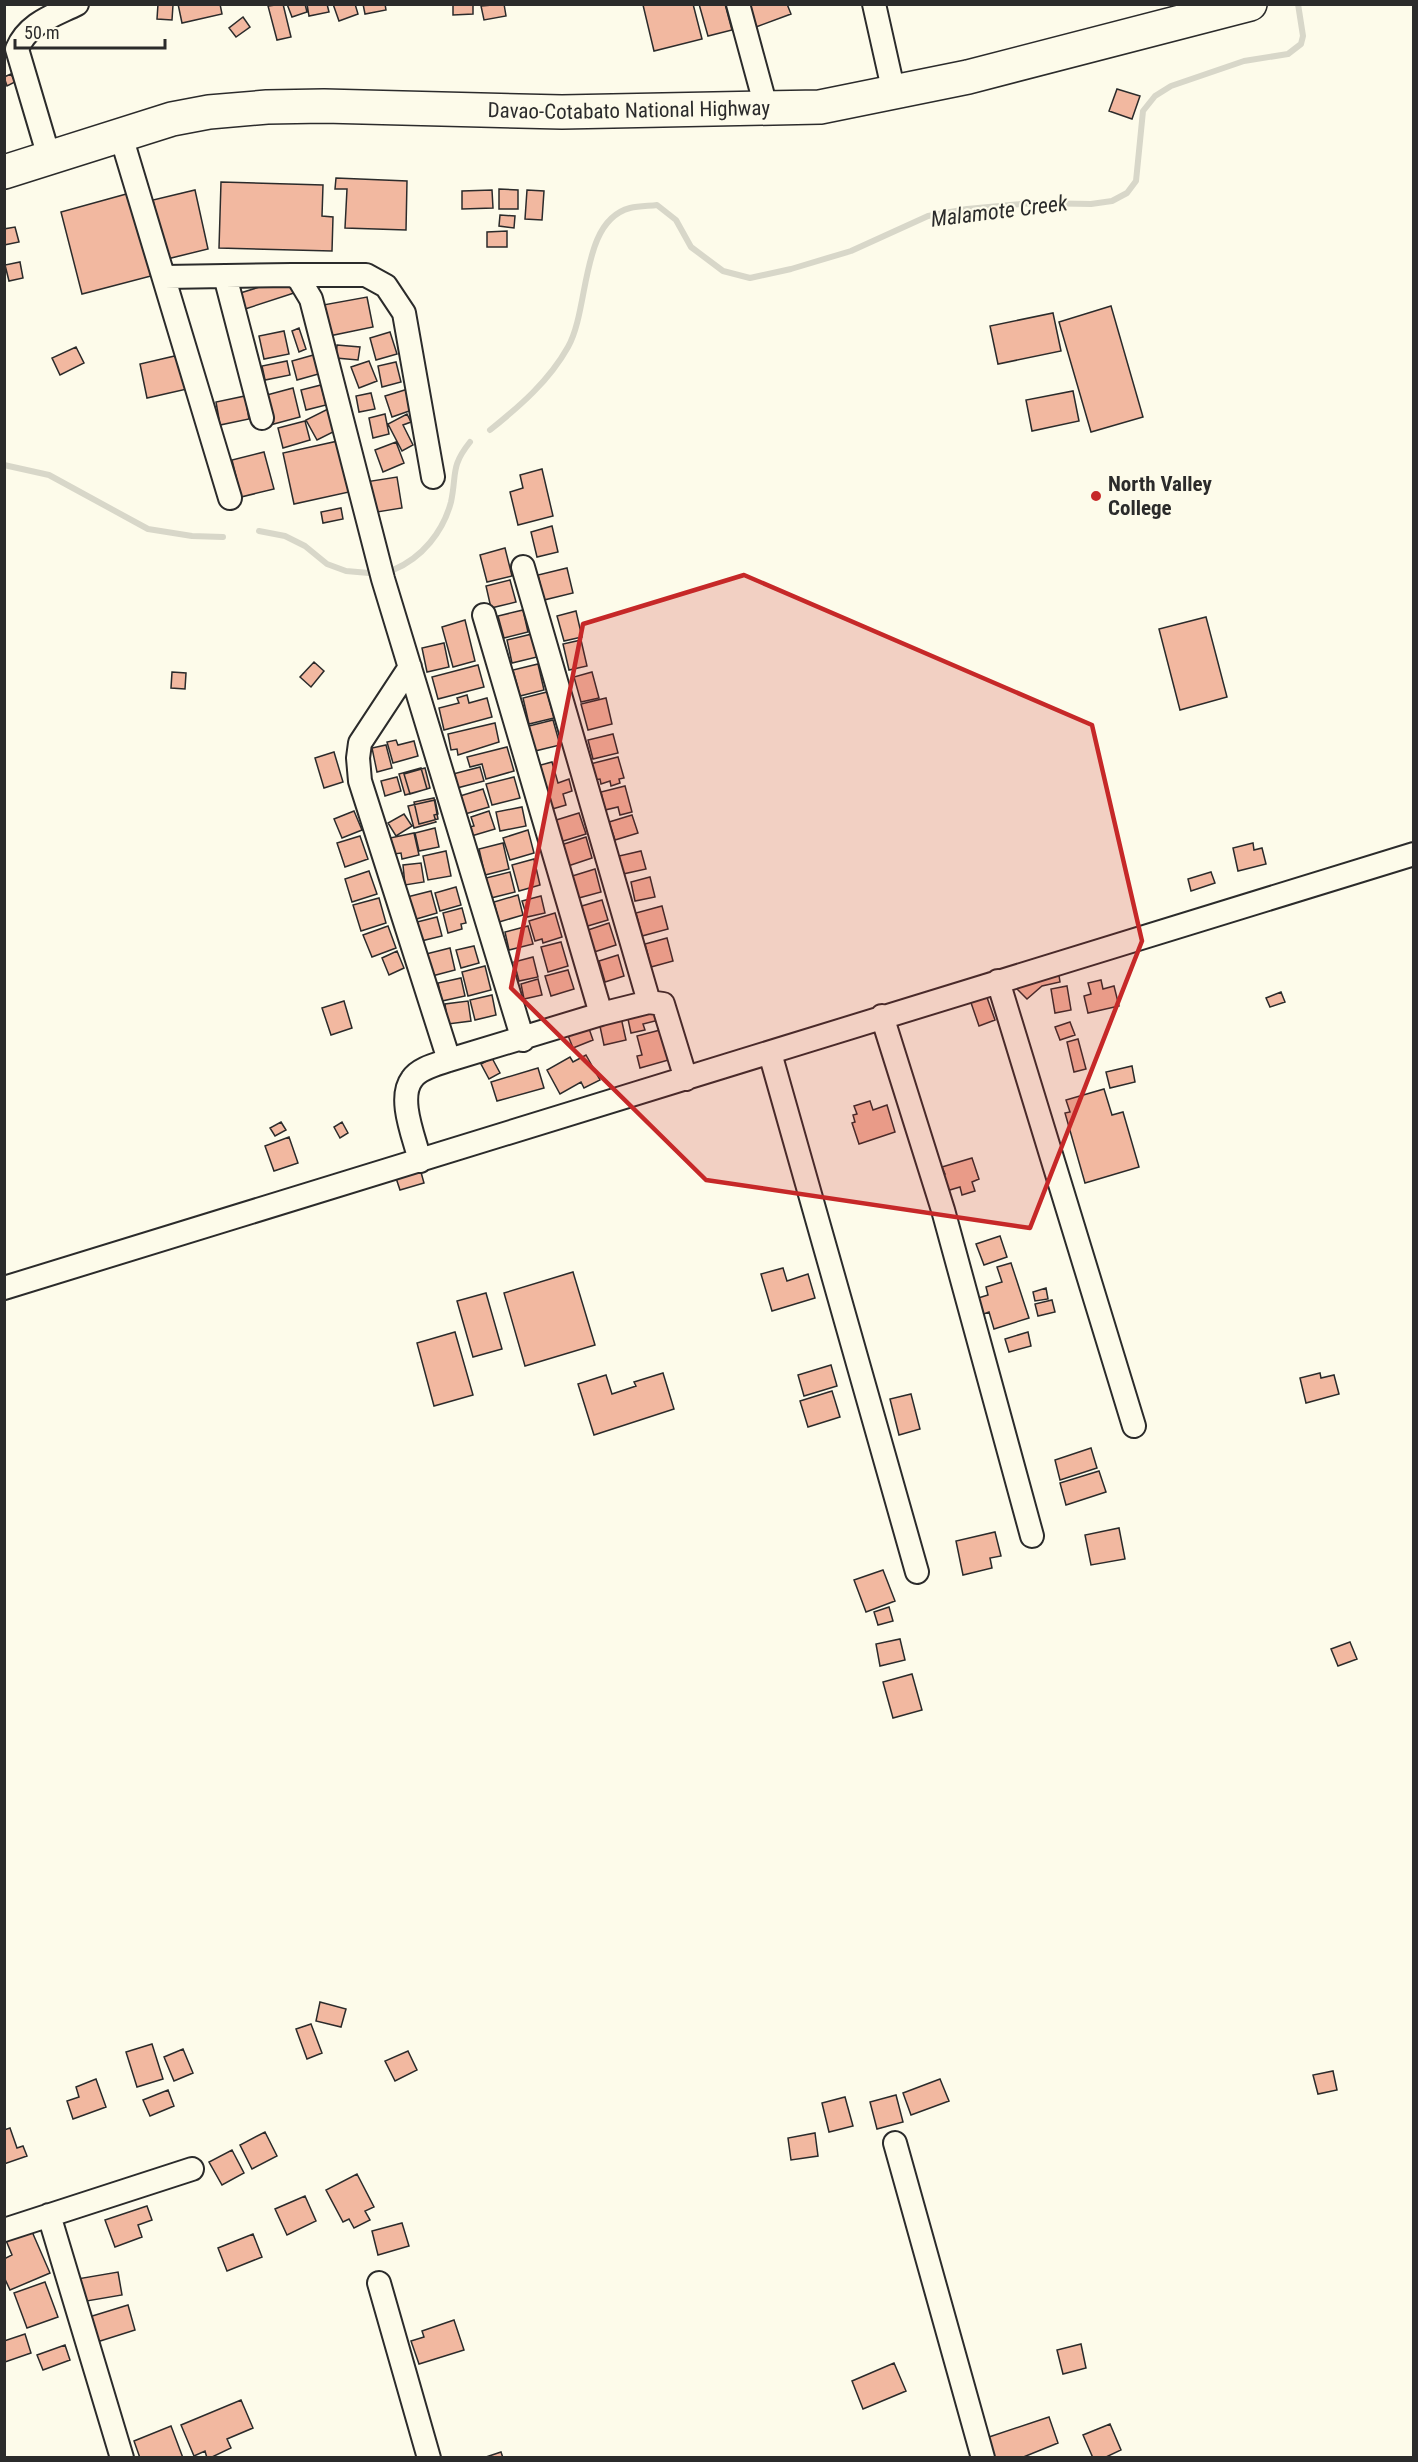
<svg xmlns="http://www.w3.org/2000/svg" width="1418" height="2462" font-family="'Roboto Condensed',sans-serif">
<rect width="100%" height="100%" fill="#fdfbea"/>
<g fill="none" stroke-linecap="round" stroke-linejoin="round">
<!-- stream -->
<path stroke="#d8d7c9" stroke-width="6" d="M490,430c30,-24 59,-49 78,-83 22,-39 12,-126 62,-139 9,-2 19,-2 27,-3l19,15 15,27 32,24 27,7 41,-9 60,-18 77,-35 39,-7 65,-6 59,1 21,-3 15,-8 9,-12 7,-70 12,-15 16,-10 73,-25 44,-7 13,-10 2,-8 -5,-32
M4,465l45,10 99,54 44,7 31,1
M259,531l26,5 20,10 22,18 19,7 23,2
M393,570c29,-12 50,-38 58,-68 6,-28 -1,-35 19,-60"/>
</g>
<!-- building -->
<path fill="#f2b8a0" stroke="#2b2b2b" stroke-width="1.5" d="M158,4l15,1 -1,15 -15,-1z
M178,4h42l2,10 -40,9z
M283,4l8,33 -14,3 -9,-34z
M287,4h18l2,8 -15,5z
M307,4h20l2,8 -20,4z
M333,4h22l3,10 -19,7z
M363,4h22l1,6 -21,4z
M453,4h20v10l-20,1z
M504,4l2,12 -22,4 -3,-14z
M693,4l9,35 -48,12 -11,-46z
M699,4h26l7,26 -24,6z
M748,4h39l4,10 -35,13z
M243,17l7,10 -14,10 -7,-9z
M11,74l4,8 -8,4 -3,-9z
M1117,89l23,7 -8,23 -23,-8z
M336,178l71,3 -1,49 -61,-2 2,-39h-12z
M221,182l102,3 -1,31 11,1 -1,34 -113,-3z
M499,189l19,1v19h-19z
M195,190l13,59 -41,10 -14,-59z
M492,190l1,18 -31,1v-18z
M527,190l17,1 -2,29 -17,-1z
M130,193l21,83 -69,18 -21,-82z
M500,215l15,1 -1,12 -15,-2z
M15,227l4,15 -15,3v-16z
M507,231v16h-20v-15z
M20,262l3,16 -14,3 -4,-16z
M289,278l5,15 -52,17 -5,-16z
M367,297l6,30 -44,9 -6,-31z
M1111,306l32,111 -52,15 -32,-110z
M1053,313l8,38 -63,13 -8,-38z
M299,328l7,21 -7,3 -7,-21z
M284,331l5,23 -25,5 -5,-23z
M390,332l7,22 -21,6 -6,-22z
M337,345l23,2 -2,13 -22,-2z
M76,347l8,16 -24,12 -8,-17z
M317,354l5,19 -25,7 -5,-19z
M179,355l8,34 -40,9 -7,-34z
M287,361l3,14 -25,5 -3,-14z
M369,361l8,20 -18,7 -8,-21z
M396,362l5,20 -19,5 -4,-21z
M321,385l5,20 -20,5 -5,-20z
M293,388l7,29 -30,8 -7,-29z
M408,389l7,20 -23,8 -7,-21z
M1073,391l6,30 -47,10 -6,-31z
M371,393l4,16 -16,3 -3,-16z
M245,396l4,23 -29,6 -4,-23z
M330,408l11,20 -24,12 -11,-20z
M385,414l4,20 -16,4 -4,-20z
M407,414l4,8 -8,3 10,20 -11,6 -14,-27z
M305,421l5,19 -27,8 -5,-20z
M338,441l11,51 -55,12 -11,-51z
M396,442l8,21 -21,9 -8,-22z
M264,452l10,37 -33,8 -9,-37z
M542,469l11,47 -35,9 -8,-33 13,-4 -3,-13z
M397,477l5,31 -31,5 -6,-31z
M341,508l2,11 -20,4 -2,-11z
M552,526l6,26 -21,5 -6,-25z
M505,548l7,28 -25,6 -7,-27z
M567,568l6,25 -29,7 -6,-25z
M510,580l6,22 -25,6 -5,-22z
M523,610l5,22 -24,6 -6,-22z
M576,611l6,26 -18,4 -7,-25z
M1206,617l21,80 -47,13 -21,-81z
M465,620l10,41 -22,6 -11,-40z
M532,634l5,23 -25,6 -5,-23z
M581,640l6,26 -18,4 -6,-26z
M444,643l5,24 -22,5 -5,-24z
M314,662l10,9 -13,16 -11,-10z
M538,664l6,26 -24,6 -7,-26z
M478,665l6,22 -46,12 -6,-22z
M172,672l14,1 -1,16 -14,-1z
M592,672l7,26 -18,4 -7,-25z
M547,692l7,26 -25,6 -6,-26z
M467,695l2,8 18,-5 5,19 -48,13 -5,-22 20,-5 -2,-5z
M606,698l6,26 -24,6 -7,-26z
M553,720l7,25 -25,6 -6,-25z
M495,723l4,19 -41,13 -1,-6 -6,1 -3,-16z
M613,734l5,19 -25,6 -5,-19z
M396,740l2,5 16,-4 4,15 -25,7 -6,-21z
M386,745l6,23 -15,4 -5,-24z
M507,747l7,24 -28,8 -4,-15 -12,3 -3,-10z
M334,752l9,30 -19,6 -9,-30z
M618,757l6,21 -5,1 1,4 -9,3 -1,-5 -9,3 -1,-5 -6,1 -4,-16z
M552,762l6,21 11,-4 3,12 -9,3 3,11 -17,5 -12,-44z
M480,767l4,14 -27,7 -4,-14z
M421,768l6,21 -22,6 -6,-21z
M425,768l5,20 -20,6 -6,-20z
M397,777l4,14 -16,5 -4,-15z
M514,777l6,21 -28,7 -6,-21z
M625,786l7,26 -12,3 -2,-8 -13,3 -4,-18z
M483,789l6,18 -24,7 -5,-18z
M434,798l4,21 -19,5 -5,-22z
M435,800l3,14 -4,1 2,7 -22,6 -6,-22z
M522,807l4,19 -26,5 -4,-19z
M354,811l8,19 -20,8 -8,-19z
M489,811l6,18 -27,8 -3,-9 9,-2 -3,-9z
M579,813l7,21 -26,8 -7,-21z
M404,814l8,12 -16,10 -8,-13z
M632,815l6,18 -23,7 -6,-18z
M435,828l4,19 -20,4 -4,-18z
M528,830l6,23 -24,7 -7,-22z
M414,833l5,22 -17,4 -1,-6 -7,1 -4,-16z
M360,836l8,23 -23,8 -8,-24z
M586,837l6,21 -24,8 -7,-21z
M503,843l6,26 -24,6 -6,-26z
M1253,843l1,7 8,-2 4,16 -28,7 -5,-23z
M446,851l5,25 -23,4 -5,-24z
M641,851l5,18 -23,5 -4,-18z
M534,859l6,26 -21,6 -7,-26z
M421,863l3,19 -19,3 -2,-20z
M595,869l6,23 -26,7 -6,-22z
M369,871l8,23 -25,8 -7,-23z
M510,872l5,20 -24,6 -5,-20z
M1211,872l4,11 -24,8 -3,-12z
M650,877l5,20 -20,4 -4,-19z
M456,887l5,18 -21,6 -5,-18z
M431,891l6,22 -24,7 -6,-23z
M518,895l5,20 -24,7 -5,-20z
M541,896l4,17 -18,4 -5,-16z
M379,898l7,25 -25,8 -8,-26z
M602,900l6,20 -27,8 -6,-20z
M662,906l6,23 -26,7 -6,-23z
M462,908l4,15 -5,1 1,5 -14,4 -5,-20z
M555,913l7,24 -19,6 -1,-4 -7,2 -6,-20z
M437,917l5,19 -25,6 -4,-19z
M609,923l7,22 -25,8 -6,-22z
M388,926l8,22 -24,9 -9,-22z
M528,926l5,18 -24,6 -4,-18z
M667,938l6,23 -22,6 -6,-23z
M561,942l7,24 -20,6 -7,-25z
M474,946l5,17 -18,5 -5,-18z
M450,948l5,22 -23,6 -6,-22z
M397,951l7,17 -15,7 -7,-17z
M618,955l6,21 -19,6 -6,-21z
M533,957l5,20 -19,4 -5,-19z
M485,966l6,24 -23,6 -6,-24z
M1058,969l2,13 -18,4 -15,13 -10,-10 18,-15z
M568,970l6,19 -23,7 -6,-20z
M461,978l4,18 -23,5 -4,-18z
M538,979l4,16 -18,4 -3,-15z
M1101,980l2,9 11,-3 5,20 -31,7 -4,-17 7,-2 -3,-11z
M1067,986l4,24 -16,3 -4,-24z
M984,989l11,31 -16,6 -11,-32z
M1281,992l4,10 -15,5 -4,-9z
M492,995l4,20 -21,5 -5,-20z
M344,1001l8,27 -21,7 -9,-27z
M468,1001l3,20 -23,3 -3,-20z
M655,1003l4,17 -16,4 2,6 -14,3 -5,-23z
M620,1013l6,27 -22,5 -6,-28z
M586,1020l7,20 -20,8 -8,-20z
M1070,1022l5,13 -15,5 -5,-13z
M664,1029l8,30 -32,9 -3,-12 5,-1 -5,-19z
M1078,1039l8,30 -12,3 -7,-30z
M586,1055l14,25 -16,8 -3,-6 -21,12 -13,-24 23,-13 3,5z
M492,1058l8,15 -11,6 -8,-15z
M1132,1066l3,16 -25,6 -4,-16z
M538,1068l6,20 -47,13 -6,-19z
M1104,1089l8,26 11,-3 16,55 -54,16 -20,-70 5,-1 -4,-12z
M870,1101l3,9 14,-5 8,27 -36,12 -7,-21 3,-1 -2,-7 4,-1 -3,-8z
M281,1122l5,8 -11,6 -5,-8z
M342,1122l6,11 -8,5 -6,-11z
M289,1137l9,26 -24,8 -9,-25z
M972,1158l7,21 -7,3 3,9 -13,4 -2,-8 -17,5 -5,-16 7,-2 -3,-7z
M419,1165l5,18 -24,7 -6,-18z
M1000,1236l7,21 -23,8 -8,-21z
M1011,1263l18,55 -35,11 -5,-17 -8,3 -6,-16 13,-4 -2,-8 16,-5 -5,-15z
M783,1268l4,13 21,-7 7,24 -43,13 -11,-37z
M573,1272l22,73 -70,21 -21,-73z
M1046,1288l2,11 -13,2 -2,-9z
M486,1293l16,56 -29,8 -16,-56z
M1052,1300l3,12 -17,4 -3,-12z
M455,1332l18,63 -39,11 -17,-63z
M1028,1332l3,14 -22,6 -4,-13z
M831,1365l6,21 -33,10 -6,-21z
M663,1373l11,36 -80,26 -16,-51 28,-9 6,19 24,-8 -2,-4z
M1320,1373l1,5 13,-3 5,19 -33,9 -6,-25z
M832,1391l8,26 -32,10 -8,-26z
M911,1394l9,35 -21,6 -9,-36z
M1091,1448l6,20 -37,12 -5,-20z
M1099,1471l7,21 -40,13 -6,-22z
M1119,1528l6,31 -34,6 -6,-30z
M995,1532l6,24 -11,2 2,10 -29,7 -7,-34z
M883,1570l12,31 -29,11 -12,-32z
M889,1607l4,14 -15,4 -4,-13z
M900,1639l5,21 -25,6 -4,-22z
M1350,1642l7,17 -19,7 -7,-17z
M912,1674l10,36 -29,8 -10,-36z
M320,2002l26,7 -5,18 -25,-6z
M311,2024l11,29 -15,6 -11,-30z
M152,2044l11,35 -26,8 -11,-35z
M183,2049l10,24 -19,8 -10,-24z
M408,2051l9,19 -22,11 -10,-20z
M1333,2071l4,19 -19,4 -5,-19z
M96,2079l10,28 -33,12 -6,-18 12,-4 -3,-10z
M940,2079l9,22 -38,14 -8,-22z
M168,2090l6,16 -24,10 -7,-16z
M896,2095l7,27 -26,7 -7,-27z
M845,2097l8,29 -24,6 -7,-29z
M10,2128l7,20 6,-2 4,10 -23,8v-34z
M265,2132l12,24 -25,13 -12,-24z
M815,2133l3,23 -27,4 -3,-22z
M232,2150l12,23 -22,12 -13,-23z
M357,2174l17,33 -9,4 5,9 -16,8 -5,-9 -6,3 -17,-32z
M305,2196l11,25 -29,14 -12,-26z
M147,2206l5,14 -14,5 4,12 -27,10 -10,-27z
M402,2223l7,23 -31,9 -6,-24z
M30,2227l20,46 -40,17 -6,-13v-18l8,-4 -7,-17z
M253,2234l9,23 -35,14 -9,-23z
M118,2272l4,23 -41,7 -4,-23z
M45,2282l13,35 -31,11 -13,-35z
M128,2305l7,25 -38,12 -8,-25z
M454,2320l10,30 -45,14 -8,-23 13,-4 -2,-6z
M25,2334l6,19 -26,9 -1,-21z
M1081,2344l5,24 -23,6 -6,-24z
M65,2345l5,15 -27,10 -6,-15z
M894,2363l12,28 -43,18 -11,-28z
M241,2400l12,28 -26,11 4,9 -21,10h-3l-2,-7 -11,5 -13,-31z
M1049,2417l9,26 -37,15h-32l-6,-19z
M1110,2424l11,26 -17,8h-11l-10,-23z
M171,2426l12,32h-43l-6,-17z
M501,2452l2,6h-20z"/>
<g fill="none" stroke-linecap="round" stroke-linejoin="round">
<!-- minor casing -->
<g stroke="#2b2b2b" stroke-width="26">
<path id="minor" d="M738,4l28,103
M874,4l20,89
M121,136l109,362
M49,157l-32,-108c11,-26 36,-33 60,-45
M292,275h74l20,11 18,27 29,164
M225,276l37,142
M165,277l127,-2 7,4 12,20 72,280 140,461
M523,567l126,435
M484,615l117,399
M410,667l-50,76 -2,15 2,23 89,279
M998,981l136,445
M882,1016l61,194 89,326
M770,1053l147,519
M420,1161c-5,-22 -23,-62 -8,-82 7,-11 26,-15 37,-19l152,-46 48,-12 14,2 23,75
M4,1288l1410,-434
M895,2143l88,315
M49,2215l73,243
M4,2230l188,-61
M379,2283l50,175"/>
</g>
<!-- highway casing -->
<g stroke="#2b2b2b" stroke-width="36">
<g id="highway">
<path id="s1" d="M4,172l168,-53 37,-7 58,-5 57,-1 238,6 258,-5 148,-30 282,-73"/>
</g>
</g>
<!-- minor -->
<use href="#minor" stroke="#fdfbea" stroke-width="22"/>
<!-- highway -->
<use href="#highway" stroke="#fdfbea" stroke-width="33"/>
</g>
<!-- marked area -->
<path fill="#c62828" fill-opacity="0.2" stroke="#c62828" stroke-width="4.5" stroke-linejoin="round" d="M744,575l348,150 50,216 -112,287 -324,-48 -195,-192 72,-364z"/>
<!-- markers -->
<circle fill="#c62828" stroke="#fdfbea" stroke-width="2" cx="1096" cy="496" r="6"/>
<g text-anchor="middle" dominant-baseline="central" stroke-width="4.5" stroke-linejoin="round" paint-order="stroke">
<!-- street labels -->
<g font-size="21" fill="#2b2b2b" stroke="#fdfbea">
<text stroke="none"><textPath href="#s1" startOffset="634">Davao-Cotabato National Highway</textPath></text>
</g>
<!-- poi labels -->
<g font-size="21" font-weight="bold" fill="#2b2b2b" stroke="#fdfbea" text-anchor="start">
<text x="1108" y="484">North Valley<tspan x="1108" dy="24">College</tspan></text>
</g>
<!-- water labels -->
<g font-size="22" font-style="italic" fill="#2b2b2b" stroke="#fdfbea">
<text transform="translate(999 211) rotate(-7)">Malamote Creek</text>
</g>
</g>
<!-- border -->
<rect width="1418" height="2462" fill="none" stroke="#2b2b2b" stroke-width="12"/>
<!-- scale -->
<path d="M15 39v9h150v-9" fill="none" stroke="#2b2b2b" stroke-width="3"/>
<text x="24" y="39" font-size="18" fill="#2b2b2b" stroke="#fdfbea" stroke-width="4.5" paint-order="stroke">50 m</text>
</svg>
